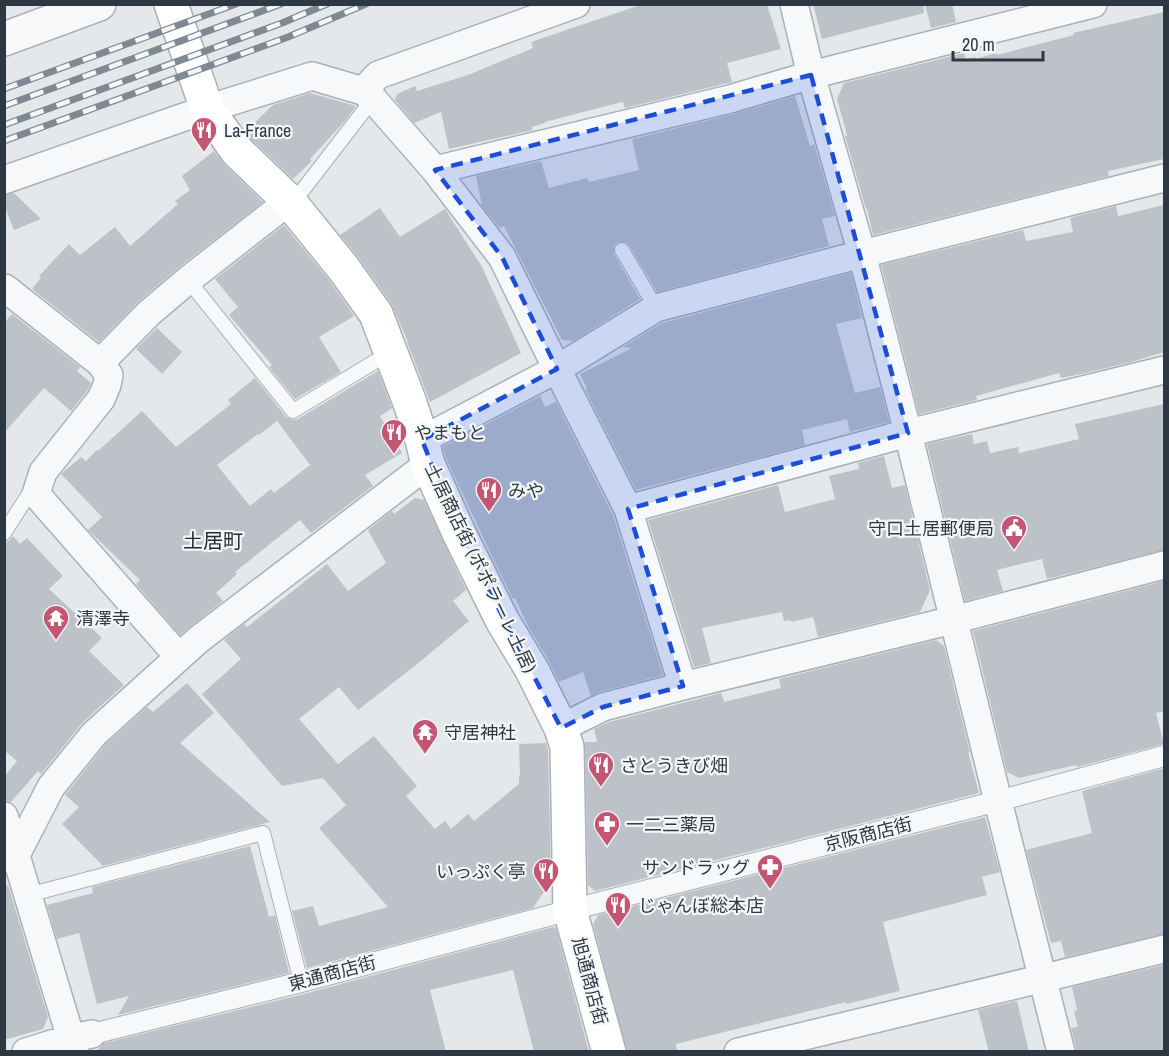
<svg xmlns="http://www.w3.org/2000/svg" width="1169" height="1056" font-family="'Archivo Narrow','Noto Sans JP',sans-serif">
<rect width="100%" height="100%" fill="#e5e8eb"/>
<!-- building -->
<path fill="#bcc2c8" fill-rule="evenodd" d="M643,4h124l14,45 -54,14 5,19 -107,26 -2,-6 -17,4 -61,16v1l-13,4 1,3 -84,19 -8,-37 -27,11 -19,-23 2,-6 18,-8 2,5 51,-16 65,-27 -2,-6z
M813,4h110l1,9 -102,26z
M925,4h27l4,18 -25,6z
M1164,12v147l-56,12 1,5 -236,59 -6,-26h-1l-21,-73 2,-1 -10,-36 7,-16 120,-30 1,6 11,-2v2l20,-6 1,2 77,-20 -1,-2z
M310,93l46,13 -11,15 -35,38 2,2 -19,18 -42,-40 -5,-8 27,-26z
M795,96l15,50 4,-2 21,72 -13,3 7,27 -172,46 -28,-47 -3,-3h-8l-4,4v8l26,45 -67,42 -11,-1 -58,-114 -4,2 -18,-22 -6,-30 65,-15 8,27 38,-10 2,4 50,-12 -7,-31 102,-25z
M214,151l10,13 39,38 -85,66 -39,33 -40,41 -67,-53 9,-11 -2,-2 30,-32 11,11 35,-28 15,19 48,-42 -3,-3 15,-11 -8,-14z
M14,193l27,26 -27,11 -10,-25v-10z
M1164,205v147l-33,10 -50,12 -20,4 -2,-5 -83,23 1,4 -58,14 -38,-149 142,-35 3,11 47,-9 -3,-14 46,-12 2,10z
M380,208l20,29 45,-28 37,58 39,86 -91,49 -23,-60h1l-17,-39 -32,-45 -19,-23z
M284,225l45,55 25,36 -35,21 22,35 -46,27 -26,-32 3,-2 -43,-50 9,-8 -23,-28z
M851,273l11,45 -26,6 19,69 25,-6 9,35 -39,10 -3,-13 -45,11 3,15 -169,45 -51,-101 2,-1 -7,-14 52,-26 -9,-1 39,-24z
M12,314l68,53 -3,4 14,12 -4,8 -16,20 -27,-23 -40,45v-110z
M157,328l25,24 -20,22 -26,-25z
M378,371l14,37 -12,8 22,37 -37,22 8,11 -62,47 -11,-13 -65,52 2,2 -21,19 7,8 -43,34 -44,-51 4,-4 -52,-50 14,-13 -41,-43 20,-17 5,4 11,-11 1,1 44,-40 34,36 55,-43 -3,-4 27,-22 31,39 7,3 5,-1zM277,421l33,44 -36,28 -3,-4 -21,17 -33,-41 41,-31 1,1z
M540,396l5,11 11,-5 57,113 50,160 -64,17 -8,4 -8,-24 -24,10 -14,-28 -16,-26 -14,-30 -2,1 -16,-32 -51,-109 -3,-11z
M1164,404v146l-117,29 -5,-20 -45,11 6,21 -38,10 -38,-157 45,-10 2,10 13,-3 3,12 28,-6 1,6 60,-14 -4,-15z
M884,456l8,32 13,-3 25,105 -10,22 -102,25 -5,-20 -22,5v-2l-7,1 -2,-9 -80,16 9,35 -17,4 -46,-147 130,-35 7,27 50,-13 -6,-23 30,-7 -1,-6z
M415,498l9,2 42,90 -13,11 16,20 -53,44 -58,45 -19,-23 -40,32 39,45 36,-28 43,50 -11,10 29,33 10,-8 6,8 17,-15 6,7 45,-37v-8h1l-1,-32 27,-1 2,7 3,131 -18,27 -226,60 -15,-57 21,-5 6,20 69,-19 -69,-79 27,-23 -23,-27 -41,8 -80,-92 39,-35 -17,-19 20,-16 3,3 80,-63 21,27 38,-28 -18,-33 24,-19 2,3z
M13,536l7,8 7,-6 36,38 -14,13 53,49 -13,13 35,34 -41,37 -42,52 -3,-3 -27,31 -7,-1v-24l13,-16 -12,-10 -1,-209 5,-1z
M1164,581v130l-8,2 8,31 -87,23 -1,-2 -57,13 -12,-6 -34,-141z
M936,640l8,6 26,107 -2,-1 11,41 -384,98 -7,-6 -3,-143h12l-3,-13 15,-7 112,-29 3,9 57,-14 -2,-9z
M187,683l27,30 -34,30 90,79 -167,44 -41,-42 17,-17 -14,-12 40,-50 42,-38 6,5z
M1164,768v166l-99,23 -4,-16 -10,2 -25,-93 66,-17 -10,-42z
M985,817l15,55 -18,5 5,18 -104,27 17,69 -54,13v-2l-170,42 1,8h-50l-34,-128 5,-9z
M250,846l19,71 6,-2 14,58 -171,42 11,-19 -32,8 -18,-71 -22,6 -10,-34 46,-12 -1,-6z
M8,885l40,132 -5,12 -39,11v-154z
M553,927l3,1 33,124h-55l-21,-82 -83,20 16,62h-350l8,-9 200,-49z
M1164,965v87h-87l-6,-24 7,-1 -4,-16 3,-1 -5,-23z
M1017,1001l12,51h-40l-11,-42z"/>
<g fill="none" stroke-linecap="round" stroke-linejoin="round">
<!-- service casing -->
<g stroke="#aab0b5" stroke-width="16">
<path id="service" d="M289,201l13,-10 71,-92
M622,250l34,58
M188,280l105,131 98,-59
M4,533l25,-39h7
M28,895l235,-62 38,149"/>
</g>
<!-- pedestrian casing -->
<g stroke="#aab0b5" stroke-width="22">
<path id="pedestrian" d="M92,1034l209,-52 269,-72 428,-109 166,-45"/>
</g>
<!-- minor casing -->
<g stroke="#aab0b5" stroke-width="30">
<path id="minor" d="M794,4l17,71 51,179 46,179 90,368 63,251
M363,91l10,8 62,71 67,87 55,112 71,140 55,177
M435,170l295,-71 81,-24 282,-71
M4,180l203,-71 105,-33 51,15 15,-16 198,-71
M5,288l95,75
M422,440l135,-71 99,-61 206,-54 302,-76
M628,509l280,-76 256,-63
M179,657l-143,-163 7,-22 58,-73 6,-14 2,-10 -9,-12 49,-50 39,-33 101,-79
M561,728l42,-21 80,-21 270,-66 211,-55
M4,816l71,236
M4,859l12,-4 35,-68 43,-53 104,-94 230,-176
M26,1052l45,-14 21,-4
M738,1052l426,-103"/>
</g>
<!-- tertiary casing -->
<g stroke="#aab0b5" stroke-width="36">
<path id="tertiary" d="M4,39l95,-35"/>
</g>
<!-- secondary casing -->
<g stroke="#aab0b5" stroke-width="36">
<path id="secondary" d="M171,4l36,105 30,42 52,50 55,68 32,45 34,89 12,37 6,24 31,69 43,87 30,50 29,58 6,19 3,163 39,142"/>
</g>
<!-- service -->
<use href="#service" stroke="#f7f8fa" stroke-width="14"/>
<!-- pedestrian -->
<use href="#pedestrian" stroke="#f7f8fa" stroke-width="20"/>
<!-- minor -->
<use href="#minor" stroke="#f7f8fa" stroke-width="27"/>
<!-- tertiary -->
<use href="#tertiary" stroke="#f7f8fa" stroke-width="33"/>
<!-- secondary -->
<use href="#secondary" stroke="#fff" stroke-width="33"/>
<!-- rail casing -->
<g stroke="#7f8993" stroke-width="7">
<path id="rail" d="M4,89l232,-85
M4,106l277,-102
M4,125l278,-102 45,-19
M4,141l284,-104 78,-33"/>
</g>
<!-- rail -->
<use href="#rail" stroke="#f4f7f8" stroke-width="4.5" stroke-dasharray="14" stroke-linecap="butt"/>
</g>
<!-- marked area -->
<path fill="#1d4ed8" fill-opacity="0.2" stroke="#1d4ed8" stroke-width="4.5" stroke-dasharray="12 8" stroke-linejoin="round" d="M811,75l97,358 -280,76 55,177 -80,21 -42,21 -102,-195 -37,-93 135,-71 -55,-112 -67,-87z"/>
<!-- icons -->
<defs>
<g id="restaurant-pin" transform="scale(1.35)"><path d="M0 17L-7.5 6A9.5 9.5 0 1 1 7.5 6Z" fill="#c35773" stroke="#f4f7f8"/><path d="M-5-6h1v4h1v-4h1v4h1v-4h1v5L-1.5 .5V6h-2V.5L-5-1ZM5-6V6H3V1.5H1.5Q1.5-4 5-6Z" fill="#fff"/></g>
<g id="civic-pin" transform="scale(1.35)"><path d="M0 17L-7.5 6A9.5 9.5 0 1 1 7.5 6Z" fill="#c35773" stroke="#f4f7f8"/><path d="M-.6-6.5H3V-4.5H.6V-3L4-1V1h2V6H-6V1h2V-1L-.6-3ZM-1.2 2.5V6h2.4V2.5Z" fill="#fff"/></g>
<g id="temple-pin" transform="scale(1.35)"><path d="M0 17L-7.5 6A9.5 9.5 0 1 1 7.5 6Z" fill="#c35773" stroke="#f4f7f8"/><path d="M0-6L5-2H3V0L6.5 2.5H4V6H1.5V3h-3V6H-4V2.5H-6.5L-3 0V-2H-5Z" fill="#fff"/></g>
<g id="pharmacy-pin" transform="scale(1.35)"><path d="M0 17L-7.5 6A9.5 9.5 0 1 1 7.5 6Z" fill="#c35773" stroke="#f4f7f8"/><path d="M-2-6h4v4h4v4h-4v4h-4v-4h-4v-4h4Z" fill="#fff"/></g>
</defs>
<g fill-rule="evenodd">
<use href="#restaurant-pin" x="204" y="130"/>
<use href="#restaurant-pin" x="394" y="432"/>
<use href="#restaurant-pin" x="489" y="490"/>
<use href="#civic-pin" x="1014" y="528"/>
<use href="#temple-pin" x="56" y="618"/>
<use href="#temple-pin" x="425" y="732"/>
<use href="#restaurant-pin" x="601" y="765"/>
<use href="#pharmacy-pin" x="607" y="824"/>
<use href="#pharmacy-pin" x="770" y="867"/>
<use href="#restaurant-pin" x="546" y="871"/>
<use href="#restaurant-pin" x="618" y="905"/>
</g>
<g text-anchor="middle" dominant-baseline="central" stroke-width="4.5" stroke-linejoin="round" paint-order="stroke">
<!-- poi labels -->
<g font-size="18" fill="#2e3842" stroke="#f4f7f8" text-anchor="start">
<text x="224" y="130">La-France</text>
<text x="414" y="432">やまもと</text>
<text x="508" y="490">みや</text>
<text x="994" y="528" text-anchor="end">守口土居郵便局</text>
<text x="76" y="618">清澤寺</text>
<text x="444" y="732">守居神社</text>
<text x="620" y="765">さとうきび畑</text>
<text x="626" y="824">一二三薬局</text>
<text x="750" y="867" text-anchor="end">サンドラッグ</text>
<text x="526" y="871" text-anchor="end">いっぷく亭</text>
<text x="638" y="905">じゃんぼ総本店</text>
</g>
<!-- street labels -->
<g font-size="18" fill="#2e3842" stroke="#f4f7f8">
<text transform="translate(481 568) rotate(64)">土居商店街 (ポポラーレ土居)</text>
<text transform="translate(868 834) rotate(-14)">京阪商店街</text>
<text transform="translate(332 973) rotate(-15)">東通商店街</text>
<text transform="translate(590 981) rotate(75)">旭通商店街</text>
</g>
<!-- neighbourhood labels -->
<g font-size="20" fill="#1f2933" stroke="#f4f7f8">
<text x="213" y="540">土居町</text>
</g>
</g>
<!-- border -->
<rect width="1169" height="1056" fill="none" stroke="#2e3842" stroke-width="12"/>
<!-- scale -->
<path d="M953 51v9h90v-9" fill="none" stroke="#2e3842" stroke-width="3"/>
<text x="962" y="51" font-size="18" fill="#2e3842" stroke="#f4f7f8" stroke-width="4.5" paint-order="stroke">20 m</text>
</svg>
